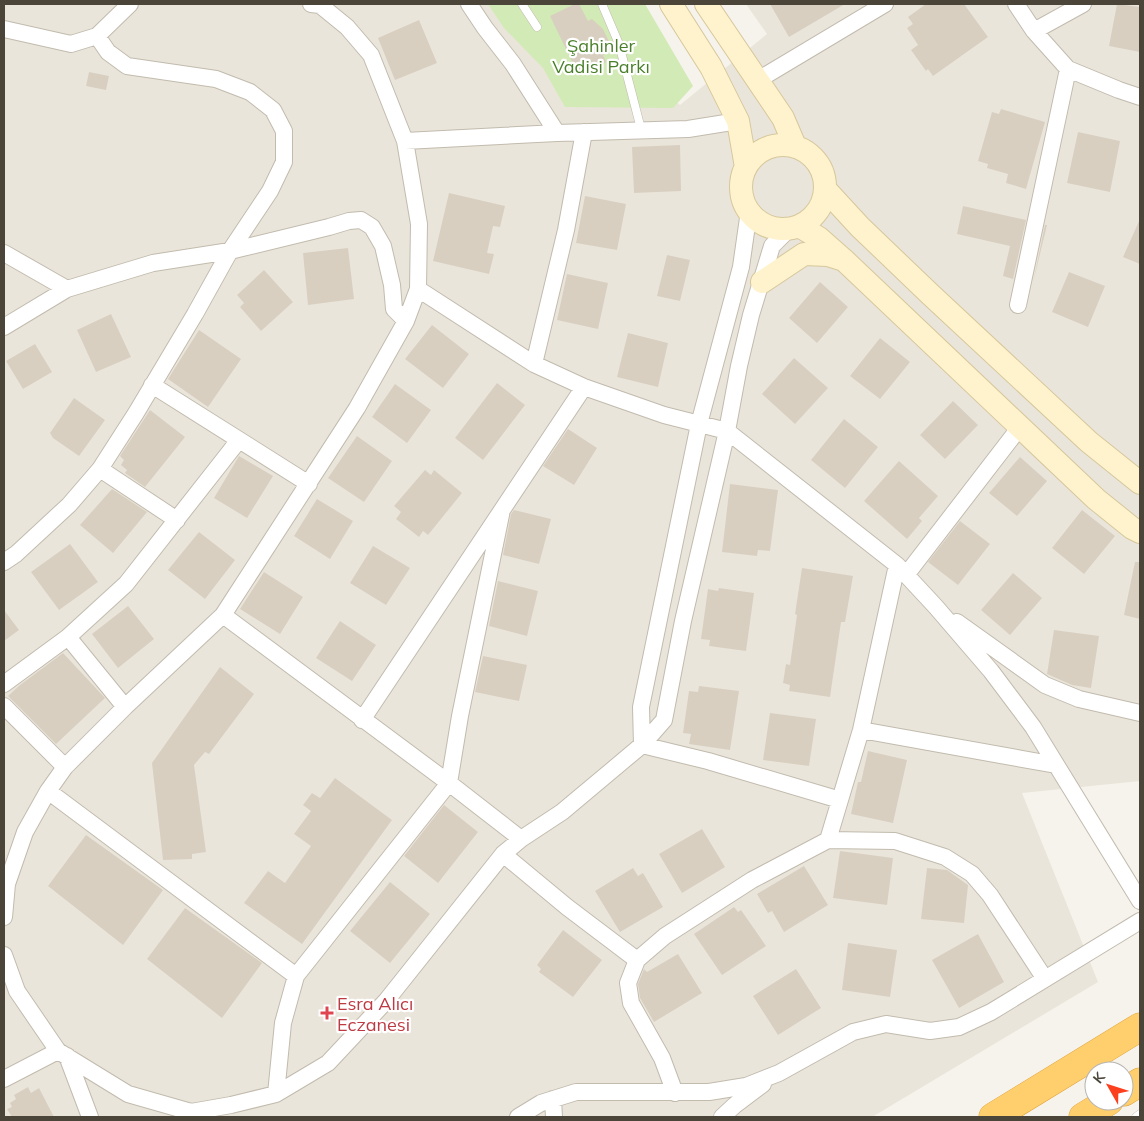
<svg xmlns="http://www.w3.org/2000/svg" width="1144" height="1121" font-family="Mulish,sans-serif">
<rect width="100%" height="100%" fill="#f6f3ec"/>
<!-- residential -->
<path fill="#eae5da" d="M4,4h562l114,101 87,-71 -21,-30h394v777l-118,12 76,189 -226,135h-868z"/>
<!-- green -->
<path fill="#d2eab5" d="M488,4h157l48,82 -20,22 -108,-1 -22,-39 -39,-40z"/>
<!-- building -->
<path fill="#d8cfc1" d="M575,4h4l9,17 4,-2 11,10 10,21 -10,5 3,7 -27,14 -29,-60z
M770,4h75l-56,33z
M926,4h38l24,33 -55,39 -5,-7 -2,2 -15,-21 7,-5 -11,-17 6,-4 -5,-7z
M1117,4l23,3v45l-31,-6z
M419,20l18,43 -42,17 -17,-42z
M89,72l20,4 -3,14 -20,-4z
M1001,109l44,13 -19,67 -20,-6 2,-9 -21,-6 1,-4 -10,-3 14,-49 7,2z
M1078,132l42,9 -10,51 -43,-9z
M680,145l1,46 -47,2 -2,-46z
M449,193l56,13 -5,21 -7,-1 -6,27 7,1 -5,20 -56,-13z
M585,196l41,8 -9,46 -41,-7z
M963,206l63,14 -13,59 -10,-3 7,-30 -53,-12z
M1140,219v45l-17,-7z
M1045,225h2l-14,58z
M348,248l6,51 -46,6 -5,-52z
M667,255l23,5 -10,41 -23,-5z
M264,270l29,32 -32,29 -21,-24 4,-4 -7,-8z
M1069,272l36,14 -17,41 -36,-15z
M567,274l41,9 -10,46 -41,-9z
M820,282l28,25 -31,36 -28,-25z
M111,314l20,43 -35,15 -19,-42z
M432,325l37,29 -26,34 -38,-29z
M199,330l42,29 -33,48 -40,-28z
M628,333l40,10 -10,44 -41,-10z
M880,338l30,24 -30,37 -30,-23z
M35,344l17,28 -29,17 -17,-28z
M794,358l34,30 -33,36 -33,-30z
M497,383l28,22 -42,55 -28,-22z
M395,384l36,26 -24,33 -35,-26z
M74,398l31,22 -26,36 -26,-18 -3,-5z
M953,401l25,24 -33,34 -25,-24z
M150,410l35,27 -40,50 -20,-14 2,-3 -6,-5 3,-5 -4,-4z
M844,419l34,28 -33,41 -34,-28z
M568,429l29,19 -23,37 -31,-19z
M357,436l35,25 -28,41 -36,-24z
M239,456l34,20 -26,42 -33,-20z
M1020,457l27,24 -30,35 -28,-23z
M899,461l39,35 -19,22 3,3 -15,18 -43,-38z
M425,470l6,5 3,-5 28,23 -34,42 -5,-4 -4,6 -23,-18 5,-7 -7,-6z
M730,484l48,6 -8,61 -12,-1 -1,6 -35,-4z
M112,489l35,23 -34,41 -33,-28z
M317,499l36,22 -23,38 -36,-23z
M514,510l37,9 -12,45 -36,-9 8,-41z
M1082,510l33,26 -31,38 -32,-26z
M960,521l30,23 -32,41 -30,-23z
M199,532l36,28 -30,39 -37,-29z
M70,544l28,38 -39,28 -28,-38z
M373,546l37,22 -24,37 -36,-22z
M1135,562h5v57l-16,-4z
M802,568l51,8 -8,46h-4l-11,75 -41,-6 1,-6 -7,-2 3,-19 4,1 7,-50 -2,-1z
M264,572l39,25 -23,37 -40,-25z
M1013,573l29,25 -32,37 -29,-25z
M498,581l40,10 -11,45 -38,-10z
M719,588l35,5 -8,58 -37,-5 1,-6 -9,-1 7,-50 10,2z
M128,606l26,33 -36,29 -26,-34z
M4,610l15,20 -15,11z
M340,621l36,24 -24,36 -36,-23z
M1054,630l45,6 -8,52 -19,-3 -25,-11z
M63,653l42,45 -49,46 -48,-48 12,-11z
M483,656l44,9 -8,36 -44,-9z
M220,667l34,27 -45,60 -4,-2 -11,13 12,87 -14,2v5l-29,1 -11,-97z
M699,686l40,5 -9,59 -41,-6 2,-10 -8,-1 6,-42 9,1z
M770,713l46,6 -7,47 -46,-6z
M868,751l39,9 -14,63 -42,-9 7,-32h3z
M335,778l57,42 -90,124 -58,-41 24,-32 17,12 26,-37 -17,-12 17,-23 -8,-6 9,-12 8,5z
M444,805l34,27 -40,51 -34,-27z
M702,829l23,38 -43,26 -23,-39z
M86,835l77,55 -40,55 -75,-59z
M840,851l53,7 -6,47 -54,-7z
M804,866l24,39 -44,27 -12,-21 -4,2 -11,-19z
M633,868l5,8 5,-3 20,34 -43,25 -25,-41z
M927,868l20,2 21,15 -4,38 -43,-4z
M390,882l40,32 -40,49 -40,-32z
M734,907l4,5 3,-2 25,36 -44,29 -28,-41z
M185,908l77,55 -40,55 -75,-59z
M563,930l39,30 -29,37 -34,-25 2,-3 -4,-4z
M978,934l26,48 -45,26 -27,-48z
M848,943l49,7 -7,47 -48,-7z
M678,954l24,39 -48,29 -14,-24 -2,-14 6,-15 3,3z
M796,969l25,39 -43,27 -25,-39z
M28,1087l3,6 8,-5 15,29h-42l-5,-8 5,-2 -2,-4 6,-4 -2,-4z"/>
<g fill="none" stroke-linecap="round" stroke-linejoin="round">
<!-- lane casing -->
<g stroke="#c2bbae" stroke-width="9">
<path id="lane" d="M522,4l15,23
M602,4l17,40 22,85
M1136,1117l4,-3"/>
</g>
<!-- street casing -->
<g stroke="#c2bbae" stroke-width="18">
<path id="street" d="M469,4l16,24 28,36 44,69
M1016,4l18,27 34,38 51,21 21,7
M4,29l67,15 26,-8 33,-32
M1034,31l49,-27
M758,80l127,-76
M405,141l152,-8 131,-4 50,-8
M4,253l63,36
M418,289l116,75 50,23 80,28 63,16 170,134 39,42 55,64 42,56 107,174
M1018,305l50,-236
M4,327l63,-38 86,-26 77,-12 99,-24 20,-6 12,-1 11,7 11,19 9,39 2,24 12,12
M534,364l32,-134 18,-98
M152,385l157,99
M100,469l77,51
M4,562l12,-8 53,-49 31,-36 36,-56 59,-99 35,-63 40,-60 14,-29v-31l-11,-21 -23,-18 -34,-13 -89,-13 -19,-14 -11,-16
M906,575l114,-148
M223,615l226,168 72,56
M957,622l88,63 34,14 61,14
M68,637l57,70
M4,684l64,-47 58,-53 113,-144
M4,706l61,61
M362,720l222,-333
M861,730l195,35
M642,745l-1,-38 58,-283 42,-157 8,-56
M642,745l66,16 132,39
M48,791l248,185
M828,840l33,-110 36,-165
M503,854l64,53 70,53
M4,917l3,-33 18,-52 23,-41 17,-24 60,-60 98,-92 134,-207 49,-87 12,-32 1,-65 -14,-83 -34,-86 -24,-28 -27,-22 -9,-1
M4,955l13,36 41,60 70,43 63,18 40,-7 45,-11 52,-31 58,-62 117,-147 18,-15 41,-27 80,-67 22,-25 19,-99 44,-190 12,-65 12,-51 21,-69 18,-18
M67,1056l23,61
M4,1079l54,-28
M675,1093l-13,-35 -31,-55 -3,-20 9,-23 28,-24 87,-56 76,-40 67,1 50,16 27,17 18,21 55,84
M276,1094l7,-71 13,-47 153,-193 11,-67 42,-206
M553,1099l1,18
M518,1117l23,-14 35,-11h133l37,-6 33,-13 74,-41 33,-8 44,7 29,-4 32,-15 149,-91
M722,1117l13,-12 28,-21"/>
</g>
<!-- secondary casing -->
<g stroke="#d6c79b" stroke-width="24">
<path id="secondary" d="M671,4l40,63 27,54 8,46
M706,4l77,114 12,28
M741 187a42 42 0 1 1 84 0a42 42 0 1 1-84 0Z
M825,189l35,38 71,68 158,147 51,41
M799,226l20,12 26,23 251,238 36,29 8,4
M762,282l42,-28 24,1 16,5"/>
</g>
<!-- highway casing -->
<g stroke="#e0a43c" stroke-width="29">
<path id="highway" d="M1124,1092l16,-10
M993,1117l147,-90
M1083,1117l26,-16"/>
</g>
<!-- lane -->
<use href="#lane" stroke="#fff" stroke-width="8"/>
<!-- street -->
<use href="#street" stroke="#fff" stroke-width="16"/>
<!-- secondary -->
<use href="#secondary" stroke="#fff3cd" stroke-width="22"/>
<!-- highway -->
<use href="#highway" stroke="#ffcf6e" stroke-width="28"/>
</g>
<!-- markers -->
<path fill="#e0444e" stroke="#fff" stroke-width="2" d="M324.5 1005.5h5v5h5v5h-5v5h-5v-5h-5v-5h5z"/>
<g text-anchor="middle" dominant-baseline="central" stroke-width="4.5" stroke-linejoin="round" paint-order="stroke">
<!-- park labels -->
<g font-size="18" fill="#4a7f2a" stroke="#fff">
<text x="601" y="45">Şahinler<tspan x="601" dy="21">Vadisi Parkı</tspan></text>
</g>
<!-- health labels -->
<g font-size="18" fill="#be3a42" stroke="#fff" text-anchor="start">
<text x="337" y="1003">Esra Alıcı<tspan x="337" dy="21">Eczanesi</tspan></text>
</g>
</g>
<!-- border -->
<rect width="1144" height="1121" fill="none" stroke="#4b4439" stroke-width="10"/>
<!-- north arrow -->
<g transform="translate(1109 1086) rotate(309)"><circle r="24" fill="#ffffff" stroke="#b7b4b0"/>
<path d="M0-4L9 19L0 12L-9 19Z" fill="#fc3f1d"/>
<text y="-8" font-size="14" font-weight="bold" text-anchor="middle" fill="#4b4439">K</text>
</g>
</svg>
